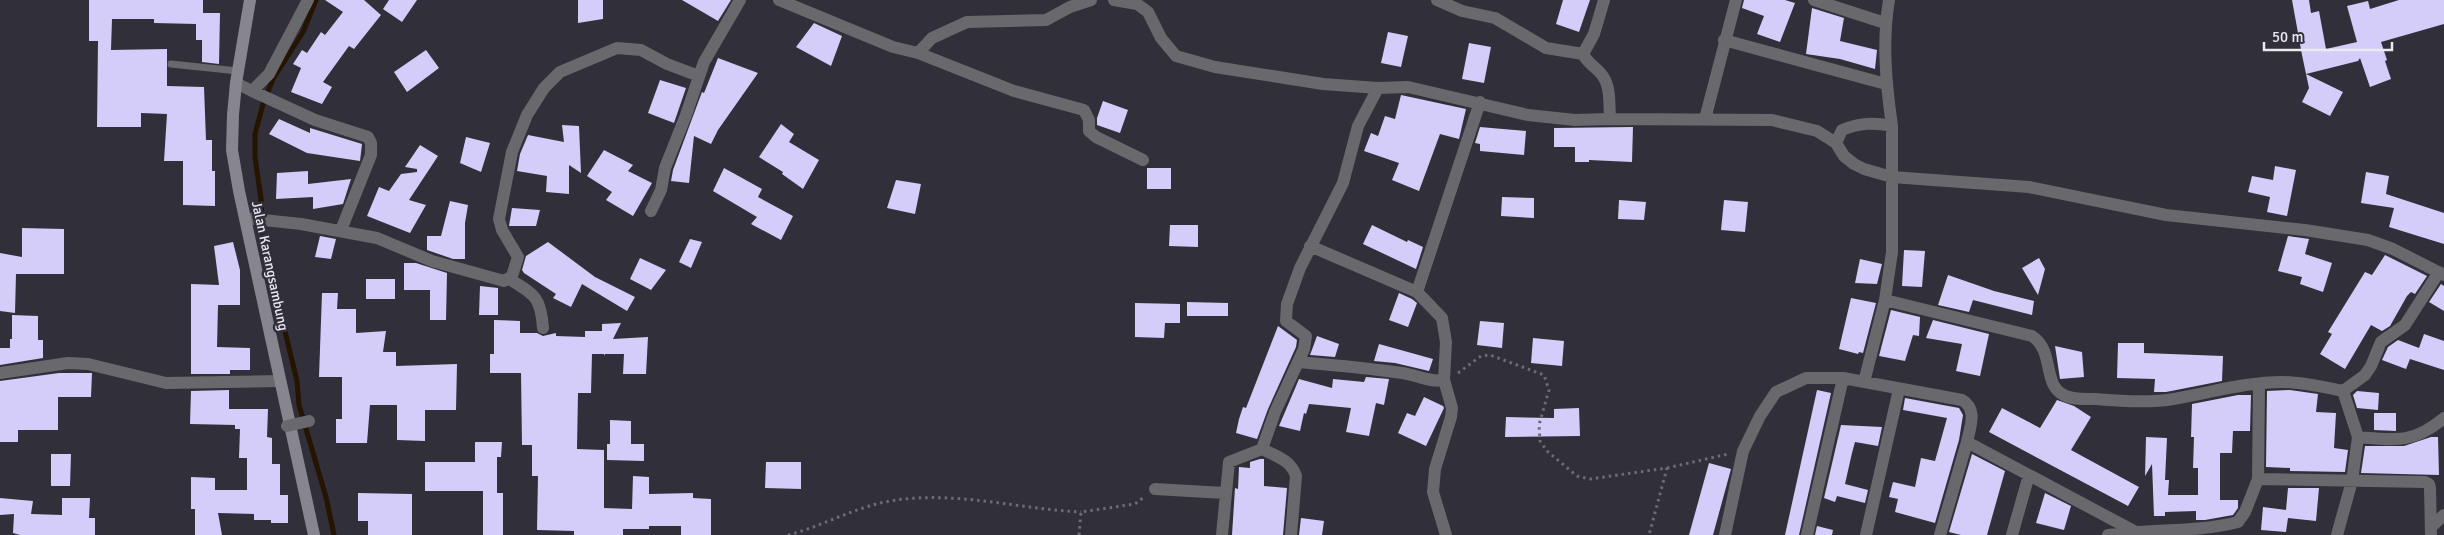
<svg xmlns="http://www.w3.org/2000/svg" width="2444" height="535" font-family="Signika,sans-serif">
<rect width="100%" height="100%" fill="#312f39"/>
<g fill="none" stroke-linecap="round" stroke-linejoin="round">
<!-- stream -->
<path stroke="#241400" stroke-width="5" d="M316,0l-13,32 -30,47 -10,25 -8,30v23l6,42 2,41 34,141 2,24 27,92 8,38"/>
</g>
<!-- building -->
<path fill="#d4ccf9" d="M89,0h114v13h17l-1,51 -17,-2v-22h-6v-16l-42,-1v-4h-42l-1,31 56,-1v37l37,1 2,53h6v31h3v35l-32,-1v-44h-19l3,-47 -26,-1v14h-44l1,-86h-9z
M325,0h39l17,15 -27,34 -5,-3 -26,36 9,5 -10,17 -31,-12 10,-24 -8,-4 9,-14 5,3 14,-21 4,3 18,-23z
M389,0h28l-15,22 -19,-13z
M578,0h25v19l-25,4z
M682,0h49l-13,21z
M1563,0h27l-11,32 -23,-8z
M1744,0h41l10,3 -15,39 -23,-8 7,-18 -22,-8z
M2292,0h17l2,13 8,-2 7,38 31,-7 -10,-36 21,-5 2,8 29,-9h45v24l-63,18 6,18 -2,1 6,18 -21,8 -10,-29 -2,3 -52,13 37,18 -13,24 -28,-14 7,-14 -7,-33z
M1812,8l32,10 -4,23 37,9 -2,19 -35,-10 -34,-5z
M814,23l28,13 -11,30 -35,-19z
M1388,32l20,4 -7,31 -20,-4z
M1469,43l22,4 -7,36 -22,-4z
M426,50l13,18 -32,24 -13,-20z
M718,58l40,15 -40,57 -7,14 -17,-8 -5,47 -18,-2 2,-11 29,-78 2,1z
M660,80l26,8 -12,35 -26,-10z
M1401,95l65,14 -7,30 -19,-5 -21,57 -27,-11 7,-17 -35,-12 7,-18 7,3 7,-20 10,3z
M1103,101l25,9 -8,23 -23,-8v-7z
M279,119l31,14v-5l52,16 -2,17 -53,-8 -38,-19z
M781,124l13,10 -5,8 30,18 -16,29 -21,-15 1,-2 -24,-15z
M562,125l17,1 2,47 -12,-8v29l-23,-2 1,-16 -30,-5 3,-17 8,-19 36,7z
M1480,127l46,4 -2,24 -44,-4v-7l-5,-1z
M1633,127l-1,35 -43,-2v2h-14v-15h-21v-19z
M466,137l24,6 -9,29 -21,-9z
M420,145l18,11 -29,44 17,5 -16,28 -43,-17 12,-29 10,4 12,-17 16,-2v-3l-12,-2z
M604,150l29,15 -5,6 24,12 -19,33 -27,-16 6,-8 -25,-16z
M2275,166l21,4 -9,46 -20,-4 3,-15 -22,-5 4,-16 21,4z
M724,168l38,21 -4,8 35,19 -12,24 -30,-16 6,-7 -44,-26z
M1147,168h24v21h-24z
M308,171v13l43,-5 -8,25 -30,5v-12l-37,2 1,-26z
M2366,172l23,4 -3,18 58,19v31l-55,-17 5,-19 -33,-5z
M896,180l25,4 -6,30 -28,-6z
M1502,197l32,1v20l-33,-2z
M1619,200l27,2 -2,18 -26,-1z
M1724,200l24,2 -3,30 -24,-2z
M450,201l18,4 -3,18v36h-12l-26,-9v-14h14z
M512,208l28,2 -4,16h-27z
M1170,225h28v22l-29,-1z
M1372,225l35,17 1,-2 15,7 -7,22 -53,-25z
M22,228l42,1v45h-48l-1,39 -15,-2v-58l22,4z
M320,236l16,3 -5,20 -16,-2z
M2288,236l21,3 -4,15 27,9 -9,29 -23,-8 2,-7 -24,-6z
M690,239l12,3 -11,26 -12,-6z
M233,242l7,28v35h-22l-1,42 33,1v22h-20v4h-39v-90l28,1 -5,-39z
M548,242l47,35 40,20 -8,14 -45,-27 -11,23 -18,-9 3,-4 -32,-21 -2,-3 4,-14z
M1904,250l21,1 -3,36 -20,-1z
M2385,255l42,21 -12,18 -4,-2 -4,4 -17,30 -8,5 -11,-6 -26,44 -25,-15 12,-20 -4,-2 37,-60 7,3z
M640,258l26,12 -15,20 -21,-11z
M2039,258l6,11 -7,26 -16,-27z
M1860,259l22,5 -5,20 -22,-1z
M404,263h12l31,10 -1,47h-16v-30h-26z
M1948,275l46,16 40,10 -2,14 -59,-15 -4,12 -31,-7z
M366,279h29v20h-29z
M2441,284l3,2v25l-15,-9z
M480,286l18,2v27h-19z
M322,293h16l-1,16h19v24l30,-2 -3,21h13v14l61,-2 -1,46h-31v31l-28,-1v-35h-27l-3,38h-31v-24h6v-42h-23z
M1399,293l13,6 5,4 -9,24 -19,-7z
M1851,298l25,5 -13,50 -4,-1 -1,2 -19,-5z
M1187,302l41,1v13h-41z
M1135,303l45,1v19h-15l-1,15 -29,-1z
M1891,310l29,7 -1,19 -6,-1 -8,26 -26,-5z
M12,315l26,1v24h5v18l-43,7v-17h10v-9h2z
M494,320l26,1v12h17l6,3 13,-3v3l29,1v-6h17v-7l19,-1 -8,16 35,-2 -2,37h-23l1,-20h-19l-1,2v-2h-12l-1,39h-13l-1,56 27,1v58l28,1 1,-33 16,1v17l44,-1v5l18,1v36h-30v-9h-32v3h-26v6h-49v-4l-37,-1 1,-54h-6v-31h-10l-1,-72h-31v-19h4z
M1933,320l56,14 -9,42 -24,-5 6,-27 -36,-6z
M1480,321l24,2 -2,25 -25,-3z
M1278,326l19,14 -1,7 -28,62 -11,30 -21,-6 3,-14 4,-12 3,1z
M2424,334l20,7v29l-34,-11 -4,10 -24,-9 6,-13 10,-7 21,8z
M1317,336l22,8 -4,13 -25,-2z
M1533,338l31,3 -2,25 -31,-3z
M2118,343h26v10l79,3 -1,25 -56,11h-12l1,-13 -38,-1z
M1379,344l54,15 -4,12 -34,-8 -21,-2z
M2055,346l27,6 2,25 -24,2z
M59,373h33l-1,24h-33v33h-40v12h-18v-61z
M1366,377l23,2 -5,26 -8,-2 -7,33 -23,-4 5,-24 -42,-4 -3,10 -2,-1 -4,18 -21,-5 20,-47 33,9 1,-9 31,3z
M229,390v19h39l-1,28 5,1v26h8v31h8v28h-17v-3h-17v-6l-36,-1 4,22h-27v-26h-4v-32l24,1v12h32v-32h-8l1,-29h-5v-4l-45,-1 1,-33z
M1817,390l14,3 -32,142h-14z
M2290,390l28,4 -2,18 20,1 -2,35 14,2 -3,22 -55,-1v-3l-24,-1 1,-76z
M2357,391l22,2 -1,17 -21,-2 -4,-13z
M2238,395h13l-1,36h-17l-1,22h-12v47h18v8l-5,7 -28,5h-9v-9l-31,1v4h-11l-2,-52 -7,12 1,-39 21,1 -2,42h4l-1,15h30v-27h-5l1,-31h-3l1,-33z
M1424,397l19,9 1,2 -18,38 -28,-13 9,-20 8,3z
M1905,398l54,10 4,7 -4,25 -24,83 -40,-11 3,-13 -9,-2 4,-15 22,5 6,-29 14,3 12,-43 -44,-8z
M2057,400l17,6 17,11 -20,33 68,37 -11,19 -139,-74 13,-24 38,20z
M1579,408l1,28 -75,1 1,-20 48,1v-9z
M2374,413h22v18l-22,-1z
M610,420l21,1v23h13v17l-37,-1v-16h3z
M1841,425l41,2 -4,19 -23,-4 -3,11 -7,31 23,6 -3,13 -28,-7 -2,6 -11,-4z
M2431,437h7l1,38 -78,-2 4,-27h39z
M475,442h27l-1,15h-4v36h6v42h-20v-44h-58v-29h50z
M51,454h20l-1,32h-19z
M1972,454l33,17 -18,64h-26l-12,-3z
M1260,459h4v27l23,2 -4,47h-51l3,-47 3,1 1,-22 11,1v-6z
M766,462h35v27l-36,-1z
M1709,463l22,6 -18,66h-24z
M2288,488h31l-3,33 -28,-3 -2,14 -25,-2 2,-23 23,3z
M358,493l54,1v41h-44v-14h-10z
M2045,493l26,13 -7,24 -28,-7z
M0,498l33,3 -2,13 31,1v-17h28l-1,20h6v17h-75l-7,-2 1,-19 -14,1z
M1301,518l23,3 -2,14h-23z
M1817,526l16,4 -1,5h-17z"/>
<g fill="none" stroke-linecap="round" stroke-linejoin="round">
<!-- path -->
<path stroke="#6d6c75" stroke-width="3" stroke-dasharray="2.5 4" stroke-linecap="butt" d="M1458,373l23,-17 9,-1 54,20 5,15 -10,35 1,16 7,10 30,25 13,3 77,-11 -18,67
M1667,468l61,-14
M788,535c35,-9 67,-28 102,-34 64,-11 128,8 191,11
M1079,535l2,-23 54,-8 9,-7"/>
<!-- service -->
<path stroke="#68686d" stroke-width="7" d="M171,64l67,7"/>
<!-- minor -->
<path stroke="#68686d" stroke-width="12" d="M779,0l114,47 25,6 14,-15 35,-16 79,-2 24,-13 21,-7
M1114,0l23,4 11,8 13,26 15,18 39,11 108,17 55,4 30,-1 120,28 47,5 35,-1
M1437,0l25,11 33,7 51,30 37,6
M1814,0l71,23
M1724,40l162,44
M918,53l96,38 70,19 5,10v11l7,6 47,23
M1583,54c5,10 13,13 19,21 9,11 7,30 8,44l162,1 45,11 19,12 8,13 10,8 10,5 28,8 137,10 137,28 139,15 63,10 25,9 51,26
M1583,54l11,-20 10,-34
M236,83l16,8 17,-17 39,-74
M252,91l63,29 53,17 3,6v12l-30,75
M1705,119l31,-119
M1836,143l6,-13c18,-7 31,-8 50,-4 -6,-42 -10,-84 -3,-126
M651,211l10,-21 4,-22 21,-53 18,-53 36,-62
M245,218l56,6 76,14 55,23 72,20 8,-5 6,-19 -16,-27 -3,-11 13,-67 15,-37 17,-27 16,-16 57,-24 24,2 26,14 32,12
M1310,246l107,46 25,26 4,24 -2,38 8,28 -1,9 -16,52 -2,23 13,43
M509,279c25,15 32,18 34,49
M1417,292l63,-190
M1885,300l147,36c22,14 11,47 30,58 9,6 23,5 33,5 23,2 49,4 72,1 39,-6 76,-18 116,-18 20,0 40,5 60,9
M1298,362c35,3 70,6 104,11 15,2 28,10 42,7
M0,373l68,-10 20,1 78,19 114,-2
M1864,382l21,-82 7,-48v-126
M2358,437c37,3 55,7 86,-19
M1262,449c14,7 29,11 34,27l-5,59
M2258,479l1,-95
M1155,489l69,4
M2432,526l12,-11
M1222,535l7,-73 33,-13 13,-37 29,-63 2,-13 -20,-15 1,-17 13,-36 43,-85 15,-57 20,-38
M1725,535l18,-84 17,-35 16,-24 30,-14h37l119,22c16,9 8,27 5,42l167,89
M1807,535l36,-157
M1866,535l33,-146
M1940,535l27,-93
M2012,535l17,-60
M2108,535c44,-7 87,-2 130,-13l7,-10 13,-33 167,3 4,2 1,4 1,47
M2337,535l15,-54 6,-44 -15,-46 22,-16 6,-9 10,-24 24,-17 34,-53"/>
<!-- secondary -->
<path stroke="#87868e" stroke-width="12" d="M250,0l-14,83 -3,32 -1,35 7,41 75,344"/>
<!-- minor-bridge -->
<path stroke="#68686d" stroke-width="12" d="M287,426l22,-5"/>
</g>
<g text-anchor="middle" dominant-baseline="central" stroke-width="5" stroke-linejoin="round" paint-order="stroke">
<!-- street labels -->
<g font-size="14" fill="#eae9f0" stroke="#312f39">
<text transform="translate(270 266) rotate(78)">Jalan Karangsambung</text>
</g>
</g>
<!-- scale -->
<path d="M2264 42v8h128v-8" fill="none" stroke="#eae9f0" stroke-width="2.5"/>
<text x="2272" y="42" font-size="15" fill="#eae9f0" stroke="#312f39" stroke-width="4" paint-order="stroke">50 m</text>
</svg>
